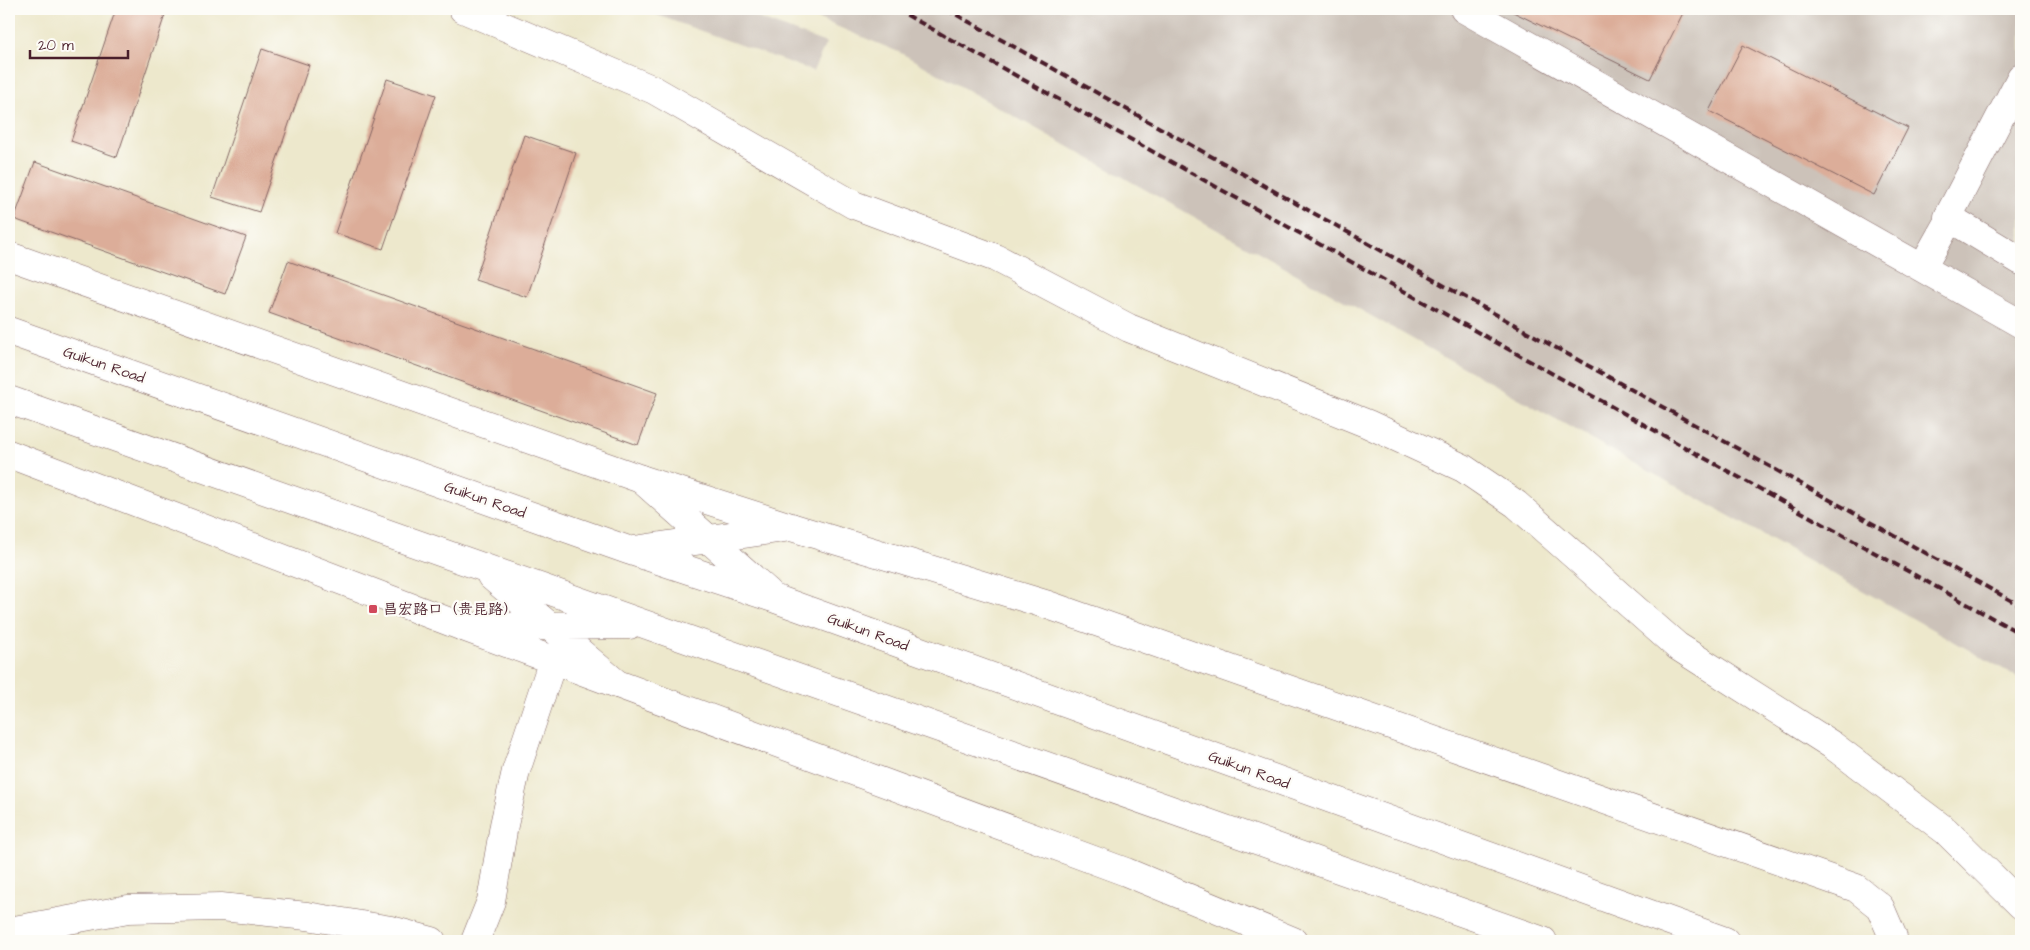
<svg xmlns="http://www.w3.org/2000/svg" width="2030" height="950" font-family="'Architects Daughter','LXGW WenKai TC',sans-serif">
<rect width="100%" height="100%" fill="#fdfcf7"/>
<filter id="ink" filterUnits="userSpaceOnUse"><feTurbulence type="fractalNoise" baseFrequency=".02" numOctaves="2"/><feDisplacementMap in="SourceGraphic" scale="10" xChannelSelector="R" yChannelSelector="G"/><feConvolveMatrix kernelMatrix="1 2 1 2 8 2 1 2 1" color-interpolation-filters="sRGB"/></filter>
<filter id="wash" filterUnits="userSpaceOnUse"><feTurbulence type="fractalNoise" baseFrequency=".0096" numOctaves="4" result="noise"/><feDisplacementMap in="SourceGraphic" scale="20" xChannelSelector="R" yChannelSelector="G"/><feGaussianBlur stdDeviation="1.12" result="paint"/><feColorMatrix in="noise" values="0 0 0 0 0 0 0 0 0 0 0 0 0 0 0 0 0 1.4 0 .05"/><feComposite in="paint" operator="in"/></filter>
<g filter="url(#wash)">
<rect width="100%" height="100%" fill="#ede8cc"/>
<!-- industrial -->
<path fill="#ccc2b9" d="M640,9h94l92,34 -13,28z
M795,9h1226v670l-1120,-626z"/>
<g id="blocks">
<!-- building -->
<path fill="#dcad99" d="M116,9h51l-50,148 -46,-16z
M1507,9h178l-35,70z
M1743,45l165,83 -34,67 -165,-84z
M262,49l47,16 -50,147 -47,-15z
M387,79l49,16 -53,154 -48,-16z
M524,135l52,18 -49,144 -52,-17z
M35,162l211,75 -21,57 -211,-75z
M288,261l369,132 -19,52 -369,-132z"/>
</g>
</g>
<g filter="url(#ink)">
<use href="#blocks" fill-opacity="0" stroke="#836563" stroke-width="1"/>
<g fill="none" stroke-linecap="round" stroke-linejoin="round">
<!-- minor casing -->
<g stroke="#836563" stroke-width="29">
<path id="minor" d="M463,9l191,81 200,115 142,53 133,70 239,96 95,44 53,36 161,142 155,99 114,86 75,74
M1464,9l557,315
M2021,77l-73,140 73,44
M9,256l632,223 150,48 257,78 808,283 24,19 13,30 -1,4
M1922,268l28,-50
M9,454l454,173 663,245 167,69
M9,931l119,-22 93,-2 86,9 84,14 41,11
M475,941l16,-40 13,-76 12,-54 37,-111"/>
</g>
<!-- highway casing -->
<g stroke="#836563" stroke-width="29">
<path id="highway" d="M9,331l619,219 148,49 949,342
M9,400l1534,541
M641,479l127,113
M634,550l157,-23
M491,576l126,108
M463,627l166,-2"/>
</g>
<!-- minor -->
<use href="#minor" stroke="#fff" stroke-width="28"/>
<!-- highway -->
<use href="#highway" stroke="#fff" stroke-width="28"/>
<!-- rail -->
<path stroke="#4a1f2b" stroke-width="4" stroke-dasharray="8 4" stroke-linecap="butt" d="M896,9l1125,625
M946,9l1075,597"/>
</g>
</g>
<!-- markers -->
<rect fill="#d1495b" stroke="#fdfcf7" stroke-width="2" x="368" y="604" width="10" height="10" rx="2.5"/>
<g text-anchor="middle" dominant-baseline="central" stroke-width="4.5" stroke-linejoin="round" paint-order="stroke">
<!-- street labels -->
<g font-size="15" fill="#4a1f2b" stroke="#fdfcf7">
<text transform="translate(104 365) rotate(19)">Guikun Road</text>
<text transform="translate(485 500) rotate(19)">Guikun Road</text>
<text transform="translate(868 632) rotate(20)">Guikun Road</text>
<text transform="translate(1249 770) rotate(20)">Guikun Road</text>
</g>
<!-- poi labels -->
<g font-size="15" fill="#4a1f2b" stroke="#fdfcf7" text-anchor="start">
<text x="383" y="609">昌宏路口（贵昆路）</text>
</g>
</g>
<!-- margin -->
<rect width="2030" height="950" fill="none" stroke="#fdfcf7" stroke-width="30"/>
<!-- scale -->
<path d="M30 50v8h98v-8" fill="none" stroke="#4a1f2b" stroke-width="2.5"/>
<text x="38" y="50" font-size="15" fill="#4a1f2b" stroke="#fdfcf7" stroke-width="4" paint-order="stroke">20 m</text>
</svg>
